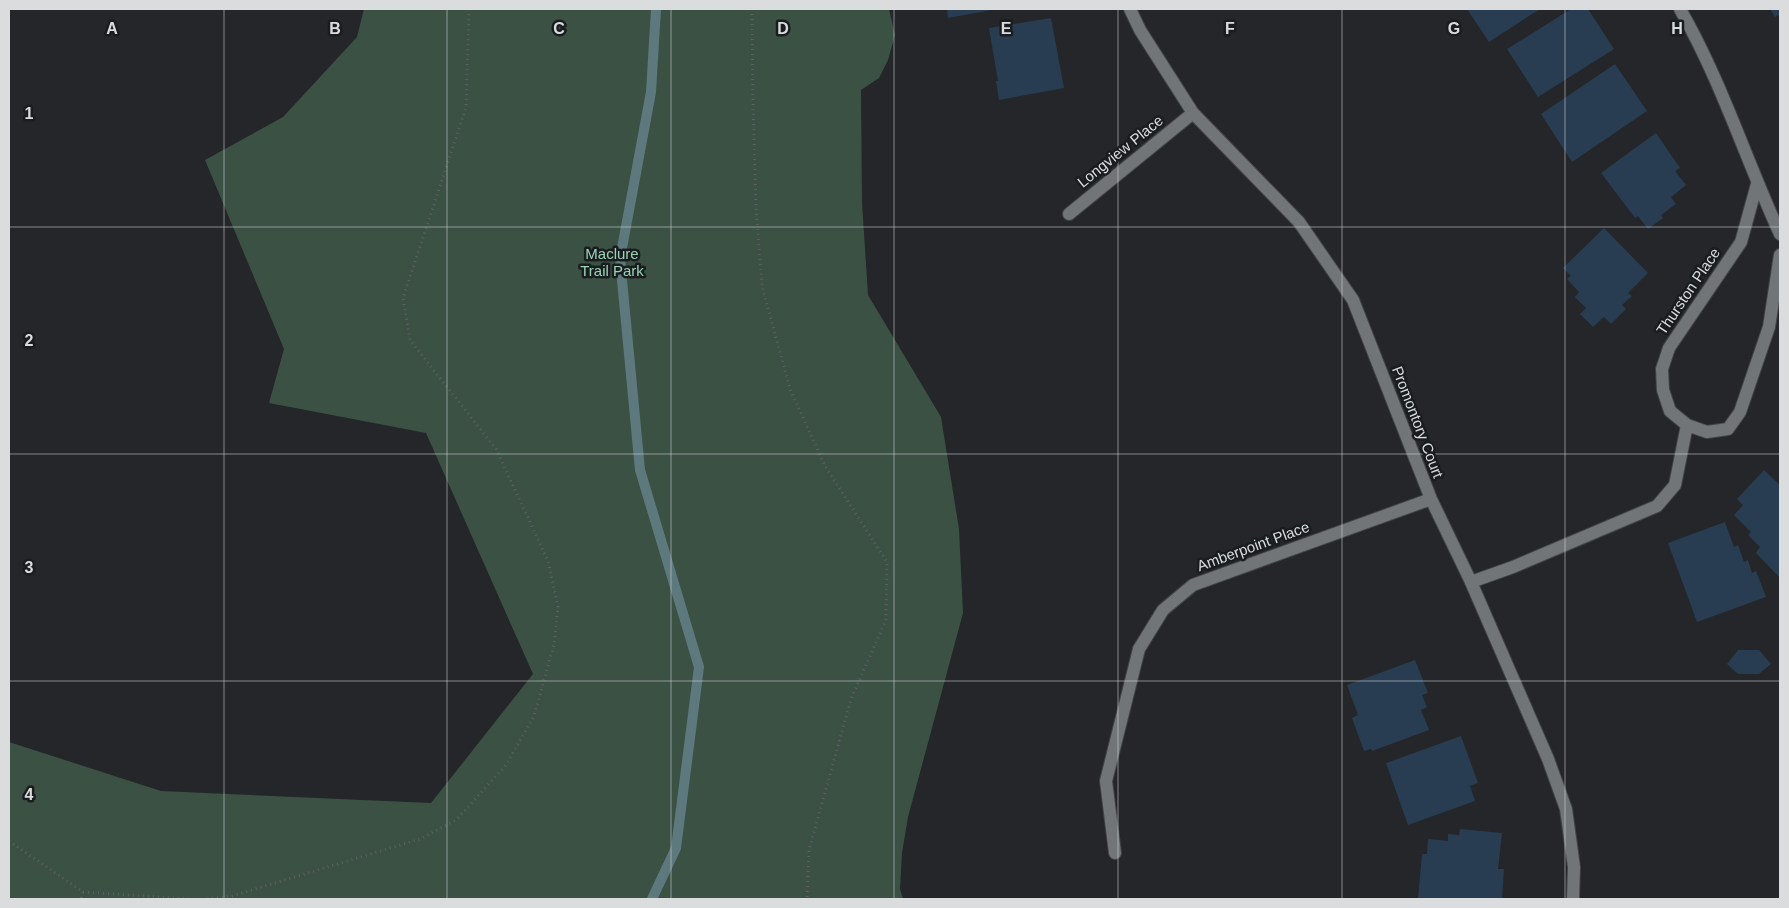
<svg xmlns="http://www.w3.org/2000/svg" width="1789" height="908" font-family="Arial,sans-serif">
<rect width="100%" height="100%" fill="#242629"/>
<!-- green -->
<path fill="#3a5144" d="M364,9h525l6,26 -7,25 -9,18 -18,12 1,113 6,92 73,122 18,112 4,84 -55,204 -6,36 -2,36 3,10h-894v-157l152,49 270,12 102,-129 -107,-241 -157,-30 15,-54 -79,-189 78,-43 74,-80z"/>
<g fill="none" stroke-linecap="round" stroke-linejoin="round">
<!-- stream -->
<path stroke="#5d797d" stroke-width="10" d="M652,899l24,-51 23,-181 -59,-197 -20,-211 31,-167 5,-83"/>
</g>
<!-- building -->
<path fill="#283d51" d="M947,9h45v1l-44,8z
M1467,9h73l-51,33z
M1571,9h17l26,40 -76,48 -31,-48z
M1770,9h10v5l-5,3z
M1051,18l13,70 -65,12 -3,-19h2l-9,-53z
M1615,64l32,47 -75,51 -31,-48z
M1656,133l24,35 -5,3 11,14 -15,12 5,7 -15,11 2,3 -15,11 -10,-13 -3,2 -34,-45z
M1604,228l44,45 -20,20 4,3 -10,9 4,4 -15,15 -7,-7 -11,10 -13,-13 6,-6 -11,-11 4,-5 -12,-13 4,-3 -8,-8z
M1764,470l16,15v93l-24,-25 4,-6 -12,-12 3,-3 -17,-17 9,-10 -6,-6z
M1725,522l9,25 4,-2 6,17 4,-2 4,13 4,-2 10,26 -69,25 -29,-79z
M1738,650h21l12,14 -12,10h-21l-11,-10z
M1415,660l13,33 -6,2 5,12 -6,3 8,20 -57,21 -1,-2 -7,2 -12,-33 6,-3 -11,-30z
M1461,736l17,47 -8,3 5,15 -67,24 -22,-62z
M1460,829l42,4 -4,36h6l-2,30h-84l4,-45h5l1,-15 20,2v-7l11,1z"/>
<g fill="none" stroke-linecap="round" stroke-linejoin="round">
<!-- lane casing -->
<g stroke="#424447" stroke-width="14">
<path id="lane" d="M1471,582l42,-15 144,-61 18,-21 12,-60"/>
</g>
<!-- street casing -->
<g stroke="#424447" stroke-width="14">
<path id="street" d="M1130,9l10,21 53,83 106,109 54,78 78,199 40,83 77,177 18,50 8,58 -1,32
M1680,9c41,71 66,151 100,225
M1757,184l-16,58 -72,106 -7,21 1,21 7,21 17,14 20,7 21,-3 12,-17 29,-85 11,-72
M1069,214l124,-101
M1115,853l-9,-72 33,-132 24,-39 30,-25 238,-86"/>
</g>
<!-- path -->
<path stroke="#5e6063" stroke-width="3" stroke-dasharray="1 4" stroke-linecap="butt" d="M752,9l1,94 3,104 6,79 28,103 35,77 62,96 -1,58 -35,79 -42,151 -2,49
M9,841l74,51 -2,7
M83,892l106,7
M207,899l25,-3 188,-57 36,-19 50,-55 28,-49 20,-72 4,-37 -10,-46 -52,-112 -86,-109 -7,-42 63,-191 3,-98"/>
<!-- lane -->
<use href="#lane" stroke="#717578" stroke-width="12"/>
<!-- street -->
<use href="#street" stroke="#717578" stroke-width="12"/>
</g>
<!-- grid -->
<path fill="none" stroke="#dadcde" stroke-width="1" stroke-opacity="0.55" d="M224,9v890M447,9v890M671,9v890M894,9v890M1118,9v890M1342,9v890M1565,9v890M9,227h1771M9,454h1771M9,681h1771"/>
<g text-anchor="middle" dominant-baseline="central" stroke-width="5" stroke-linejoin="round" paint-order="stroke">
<!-- street labels -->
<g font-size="15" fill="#dadcde" stroke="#1a1d20">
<text transform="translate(1120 151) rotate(-39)">Longview Place</text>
<text transform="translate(1688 291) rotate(-56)">Thurston Place</text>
<text transform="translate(1418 422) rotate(69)">Promontory Court</text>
<text transform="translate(1253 546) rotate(-20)">Amberpoint Place</text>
</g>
<!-- park labels -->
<g font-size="15" fill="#9ad4b4" stroke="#1a1d20">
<text x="612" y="253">Maclure<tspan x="612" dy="17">Trail Park</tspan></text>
</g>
</g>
<g font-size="16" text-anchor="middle" font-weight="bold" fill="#dadcde" stroke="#1a1d20" stroke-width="5" stroke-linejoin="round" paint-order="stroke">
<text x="112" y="34">A</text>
<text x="335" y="34">B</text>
<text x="559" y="34">C</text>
<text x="783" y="34">D</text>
<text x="1006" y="34">E</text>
<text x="1230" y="34">F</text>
<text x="1454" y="34">G</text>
<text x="1677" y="34">H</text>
<text x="29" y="119">1</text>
<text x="29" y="346">2</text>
<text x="29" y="573">3</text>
<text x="29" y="800">4</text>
</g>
<!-- border -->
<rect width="1789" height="908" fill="none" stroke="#dadcde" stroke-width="20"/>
</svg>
